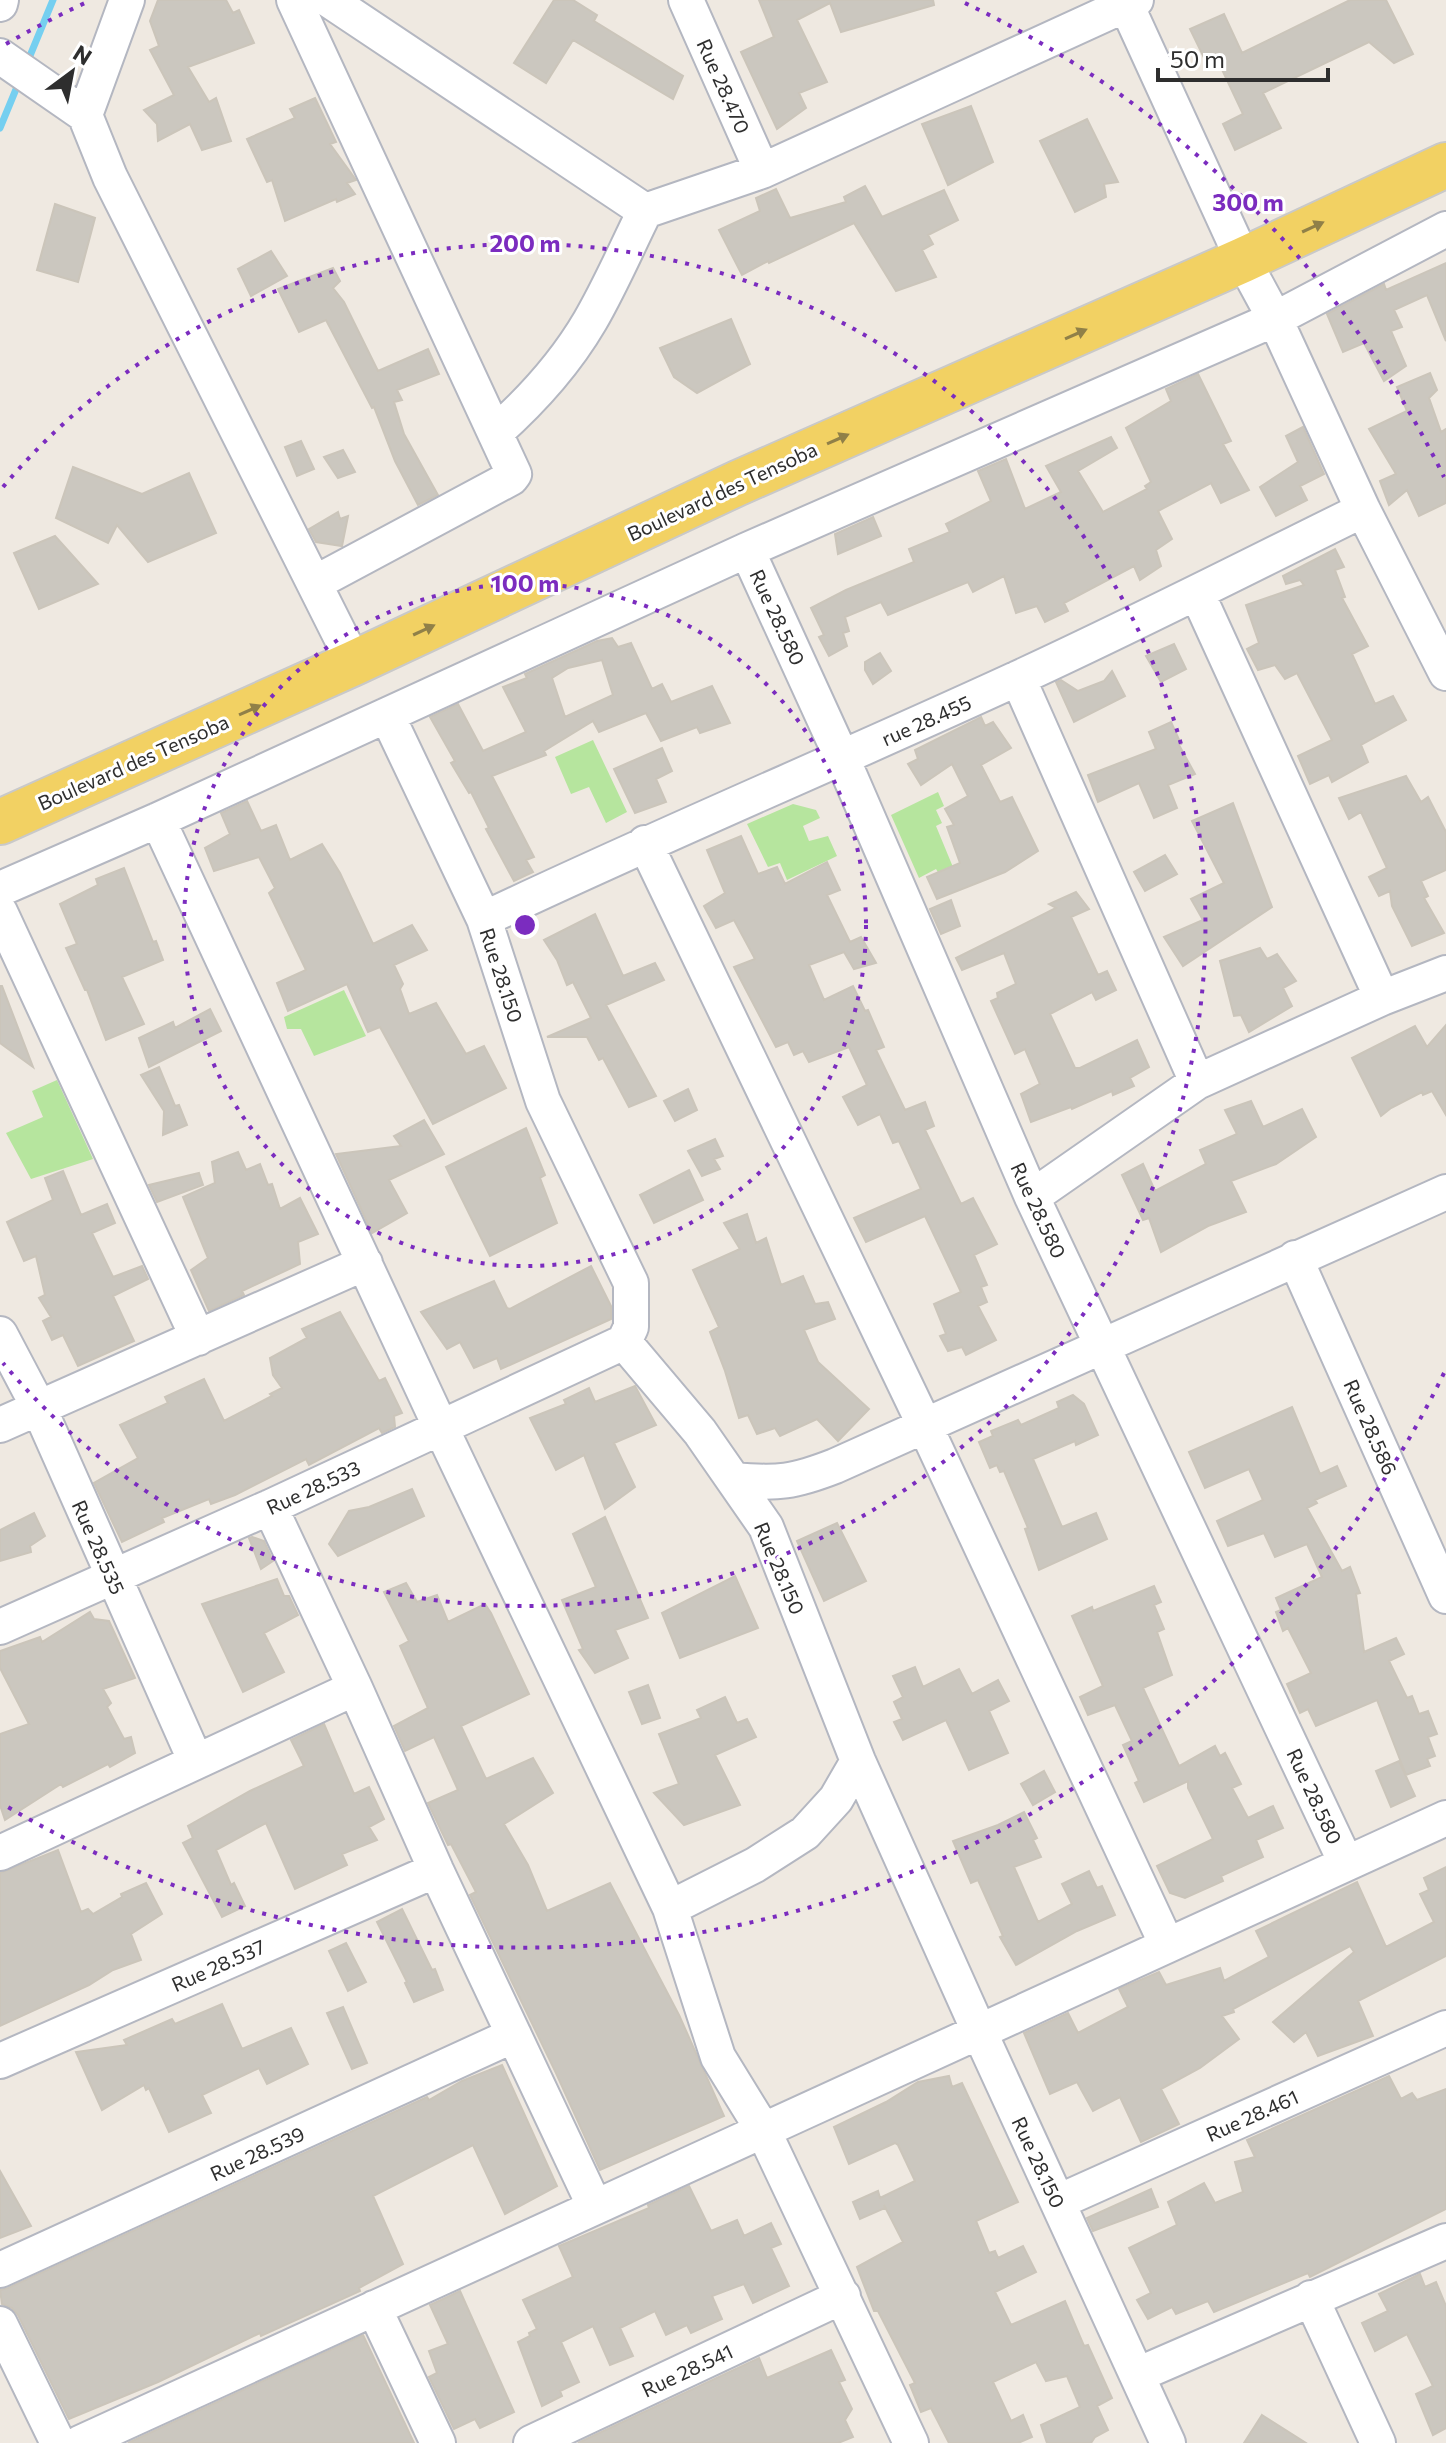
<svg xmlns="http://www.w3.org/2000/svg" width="1446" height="2443" font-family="Commissioner,sans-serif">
<rect width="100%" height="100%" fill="#efe9e1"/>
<!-- green -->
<path fill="#b6e59e" d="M593,740l34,72 -21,11 -17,-36 -18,7 -16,-37z
M938,792l6,14 -8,4 6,13 -6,3 19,46 -13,7 -6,-10 -17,9 -28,-63z
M793,804l23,6 4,8 -17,8 6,15 19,-5 9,20 -50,24 -7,-17 -12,4 -21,-43z
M344,990l22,46 -52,20 -13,-27h-14l-3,-12z
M57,1080l36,79 -62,20 -25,-46 37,-16 -11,-26z"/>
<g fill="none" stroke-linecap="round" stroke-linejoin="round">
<!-- stream -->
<path stroke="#75cff0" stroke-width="7" d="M27,63l26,-63
M0,128l19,-46"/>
</g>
<!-- building -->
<path fill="#cbc7bf" stroke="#cbc5ba" stroke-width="2" fill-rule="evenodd" d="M158,0h68l7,13 6,-3 15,33 -66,24 21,35 7,-4 15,43 -29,9 -12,-26 -32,17 -1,-17 -13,-14 30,-15 -24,-45 9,-4 -9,-25z
M554,0h19l24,15 -3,6 89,55 -10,23 -100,-59 -27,43 -32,-20z
M759,0h174l1,5 -93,27 -11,-29 -33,17 30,62 -28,11 7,15 -29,21 -36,-77 33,-15z
M1350,0h36l27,54 -19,9 -25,-21 -106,51 18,35 -46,22 -12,-26 20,-10 -25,-53 -10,5 -18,-37 34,-15 18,39z
M315,98l21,44 -6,2 26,36 -9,3 8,11 -18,8 -1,-3 -51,22 -13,-41 -5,2 -20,-43 48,-21 -5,-9z
M971,106l22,56 -45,23 -26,-61z
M1087,119l31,63 -14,2 2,13 -31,15 -35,-71z
M865,186l17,31 62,-27 14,30 -30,15 5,9 -11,6 14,27 -40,14 -42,-68 -85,40 -1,-2 -26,14 -23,-45 41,-19 -4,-13 20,-9 14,29 56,-16 -2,-5z
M55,204l40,14 -17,64 -41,-12z
M271,251l16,25 -36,20 -13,-27z
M1446,263v78l-19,-46 -33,15 8,17 -11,4 15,35 -22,15 -20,-38 -21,9 -16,-38 57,-30 2,6z
M333,268l7,13 -7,7 11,14 34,69 50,-22 11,25 -42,16 5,10 -8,2 10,32 34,61 -20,10 -23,-44 -21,-54 -2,1 -46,-88 -27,12 -21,-43z
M731,319l19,45 -53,29 -23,-16 -14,-29z
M1430,373l7,17 -8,8 12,34 5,-3v74l-27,13 -12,-26 -18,15 -9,-24 16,-7 -27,-45 38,-18 -10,-24z
M1198,374l33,67 -8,3 26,46 -28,13 -10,-20 -53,28 14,28 -16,11 5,16 -21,14 -6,-14 -70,37 4,8 -23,11 -8,-16 -21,7 -12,-37 -31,16 -5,-10 -80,33 -7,-13 -36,15 4,14 -6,2 4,13 -18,10 -10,-19 5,-2 -13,-27 35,-18 68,-28 -5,-13 41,-17 -4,-8 45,-23 -13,-30 28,-12 19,50 36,-17 -15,-26 65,-29 6,11 -39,23 25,41 44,-23 -2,-3 6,-4 -25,-54 45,-27 -5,-12z
M1303,427l21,47 -24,12 7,14 -31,16 -16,-29 38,-25 -12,-26z
M301,441l13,28 -17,7 -12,-29z
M343,450l12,22 -17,6 -14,-21z
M73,467l69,27 47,-21 27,60 -68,29 -31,-37 -9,18 -52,-25z
M338,512l2,7 8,-3 -6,30 -26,-4 -7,-13z
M873,517l8,19 -43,18 -3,-20z
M55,536l43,48 -59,25 -25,-56z
M1335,549l9,18 -9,3 10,27 -3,1 26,48 -16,8 23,50 18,-8 13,24 -45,25 7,17 -36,20 -3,-7 -19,9 -12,-28 34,-16 -35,-67 -12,6 -10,-14 -17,5 -11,-21 12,-6 -13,-38 58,-20 -4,-5 -14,4 -3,-8z
M612,638l6,9 13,-4 21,46 10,-5 9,18 41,-16 18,37 -30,10 -3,-6 -36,14 -15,-28 -47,19 -6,-11 -49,30 2,4 -54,21 42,81 -8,3 7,12 -19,9 -28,-52 3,-1 -18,-36 -2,1 -18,-30 4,-2 -25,-44 28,-13 25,47 43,-19 -23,-45 24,-9 -2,-4 72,-33zM602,660l11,35 -48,22 -13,-39 16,-10z
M1174,644l12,25 -25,13 -15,-26z
M880,653l11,18 -18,13 -8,-14v-8z
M1112,671l13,25 -51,26 -18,-40 5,-2 17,11 26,-10z
M981,717l4,9 8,-4 18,26 -30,17 19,37 12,-5 26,54 -33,21 -68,27 -10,-22 33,-14 -13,-36 7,-2 -9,-16 23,-13 -16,-32 -31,21 -13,-21 10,-5 -3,-9z
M1171,722l10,22 -2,1 16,29 -27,11 9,23 -23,10 -15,-35 -41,19 -10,-27 68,-26 -7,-17z
M662,748l10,23 -16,8 10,23 -31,11 -21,-44z
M1406,776l15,26 7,-5 18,35v38l-25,11 7,15 -4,2 20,35 -32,13 -20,-40 -2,-15 -11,5 -10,-19 18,-9 -26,-56 -12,7 -10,-21z
M247,801l14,30 15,-6 14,35 32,-16 18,29 33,71 39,-19 15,25 -33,15 9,19 -3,5 9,25 27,-11 30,51 18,-8 22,42 -73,36 -53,-97 -12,5 -21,-48 -59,27 -11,-28 29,-13 -37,-77 6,-5 -16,-31 -45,14 -9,-23 25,-14 -9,-21z
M1233,803l39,104 -89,59 -19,-29 39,-17 -12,-21 33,-16 -32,-62z
M741,836l17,38 19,-7 8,17 42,-22 13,28 -13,5 23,47 11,-5 15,26 -22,6 -10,-17 -35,13 15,35 29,-14 12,25 3,-1 16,37 -8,3 29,60 20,-8 9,24 -9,4 36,74 12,-6 24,46 -23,11 13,30 -6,2 6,15 -9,4 18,34 -30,15 -4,-8 -14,4 -8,-15 6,-2 -12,-30 27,-12 -36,-76 -59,26 -12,-24 67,-29 -22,-48 -6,2 -13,-29 -22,11 -15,-28 24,-12 -18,-38 -40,15 -6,-11 -9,4 -6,-13 -12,5 -42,-80 21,-8 -21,-39 -18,8 -12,-22 21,-13 -18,-43z
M1165,855l12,19 -32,17 -11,-19z
M124,868l29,74 3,-1 7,19 -41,17 22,47 -38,16 -19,-50h-2l-19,-42 11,-4 -17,-40 38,-19 -2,-6z
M1076,892l13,17 -18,8 27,58 9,-4 9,19 -20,10 -4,-8 -42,22 25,54h5l57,-28 12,27 -19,11 4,8 -21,9 -1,-4 -40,18 -1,-2 -40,15 -10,-28 19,-10 -15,-35 -10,5 -24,-53 7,-3 -1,-5 19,-9 -12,-31 -42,17 -6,-12 100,-50 -7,-4z
M951,900l9,26 -19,8 -11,-25z
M595,914l28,62 32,-13 9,17 -58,25 50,91 -27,11 -26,-49 -4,2 -12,-23h-40l44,-19 -18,-36 -6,3 -10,-25 -13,-20z
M1260,948l7,11 10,-5 19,27 -13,7 9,18 -43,26 -8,-17 -7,1 -14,-55z
M0,986h2l31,81 -33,-24z
M210,1009l11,22 -72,36 -10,-29 34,-16 2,6z
M1446,1025v90l-14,-24 -9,4 -1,-3 -31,16 -10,8 -29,-58 63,-32 12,21z
M159,1067l16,39 4,-1 8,20 -24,10 1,-24 -23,-36z
M688,1089l9,21 -22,11 -11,-20z
M1251,1101l12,26 39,-18 14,28 -40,27 -45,17 15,31 -38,14 -47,26 -12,-34 -6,2 -21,-45 21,-11 12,27 51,-27 -6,-14 37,-16 -12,-24z
M424,1120l20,34 -55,26 18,33 -35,20 -36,-79 65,-8 -7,-10z
M526,1128l19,47 -5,3 17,45 -67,33 -44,-89z
M715,1139l8,17 -9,3 6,10 -18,7 -14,-25z
M238,1152l8,18 14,-6 8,21 4,-1 8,25 20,-11 18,36 -20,8 2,22 -58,27 2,4 -35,16 -18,-41 17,-12 -25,-61 32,-14 -3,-21z
M689,1170l14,30 -49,23 -14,-28z
M63,1171l18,44 26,-11 8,19 -23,10 21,44 29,-11 6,13 -35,17 21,45 -56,25 -15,-31 -11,5 -9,-19 8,-4 -12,-19 6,-3 -9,-39 -12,5 -17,-39 46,-22 -8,-22z
M199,1173l4,12 -46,17 -8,-17z
M747,1214l9,29 10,-5 15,47 22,-9 12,28 13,-2 7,17 -31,11 14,32 51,47 -31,32 -21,-22 -37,17 -5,-8 -18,6 -9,-19 -9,3 -14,-47 -15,-39 9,-5 -26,-57 47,-21 -16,-26z
M591,1266l20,40v13l-110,50 -4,-11 -23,10 -14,-26 -13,7 -26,-37 73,-31 13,27 3,1z
M340,1312l39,69 6,-3 17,35 -8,3 1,11 -13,6 -3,-5 -70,37 -3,-6 -71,36 -24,9 -2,-5 -47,19 2,4 -42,20 -28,-59 44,-25 -18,-33 48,-22 -3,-6 39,-18 20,42 48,-25 -2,-2 12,-6 -9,-13 -3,-17 37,-20 -5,-9z
M635,1386l21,39 -42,18 21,44 -30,22 -21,-54 -28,15 -26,-52 36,-14 -2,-4 25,-12 6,14z
M1073,1395l11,9 14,31 -22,10 -1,-4 -42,18 29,68 34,-14 11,26 -68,31 -14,-41 3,-1 -24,-57 -4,1 -3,-7 -7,3 -11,-26 14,-6 -2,-5 27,-11 3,5 38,-17 -2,-6z
M1292,1407l28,67 17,-8 9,20 -31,14 2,3 -10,5 35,63 8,-4 10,26 -4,1 8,58 32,-14 8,16 -15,7 18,37 5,-2 7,18 9,-3 9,23 -9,3 7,19 -8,3 3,7 -24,9 -29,-75 -61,26 -8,-17 -8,4 -13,-29 24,-11 -23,-45 -5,3 -7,-19 5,-2 -5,-12 46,-21 -15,-33 -32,13 -11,-24 -36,13 -11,-25 46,-21 -14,-31 -44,19 -16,-36z
M412,1489l12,27 -86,40 -9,-12 20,-33 20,-4z
M34,1513l11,23 -15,10 1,6 -31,9v-31z
M605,1517l43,101 -33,12 13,28 -33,15 -16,-23 4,-1 -21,-49 34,-13 -23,-53z
M837,1523l29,58 -42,20 -27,-60z
M252,1537l12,4 9,20 -12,8 -12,-31z
M735,1576l23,52 -78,30 -18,-45z
M277,1579l7,17h5l9,19 -34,18 20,39 -41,20 -41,-88z
M406,1583l11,19 20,-7 11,27 37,-18 6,9 38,81 -68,32 25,53 47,-21 20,35 -49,31 24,41 19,46 63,-28 69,132 45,101 -124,54 -44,-97 -86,-178 6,-3 -25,-48 -3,1 -20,-42 30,-13 -24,-53 -29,14 -11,-25 34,-18 -28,-62 9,-5 -25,-49z
M1154,1586l7,16 -7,3 10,24 -7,3 15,43 -29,13 36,78 36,-20 5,10 5,-3 16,31 -9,4 16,30 25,-12 10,22 -27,12 7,17 -42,19 2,5 -38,17 -15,-5 -13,-27 56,-27 -25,-51v-7l-44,21 -9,-19 4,-2 -16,-36 9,-4 -17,-36 -27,10 -8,-18 23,-11 -31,-70 20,-9 1,4z
M90,1612l4,7 15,2 26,57 -32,11 8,14 -4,4 17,32 7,-2 4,16 -25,14 -2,-3 -45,23 -2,-3 -56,36 -5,-15v-71l29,-10 -29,-56v-17l40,-14 2,5z
M915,1667l8,20 36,-18 13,25 26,-14 11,21 -20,10 19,42 -39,17 -23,-50 -43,20 -9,-18 8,-3 -8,-17 9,-5 -10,-21z
M648,1685l12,33 -18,6 -13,-32z
M725,1697l12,26 10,-4 9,18 -41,18 25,50 -56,20 -30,-32 25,-9 -20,-50 42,-16 -4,-8z
M324,1724l30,70 15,-7 15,32 -15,8 8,13 -35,14 5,11 -52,24 -29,-66 -50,27 15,35 3,-2 11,23 -23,11 -39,-74 10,-5 -5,-12 62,-35 54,-25 -13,-26z
M1399,1761l16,35 -24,11 -15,-36z
M1044,1771l11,21 -22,13 -12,-21z
M1024,1812l13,26 -4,2 8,17 -27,10 24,55 34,-18 -10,-20 27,-13 8,17 5,-2 13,29 -38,16 -61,34 -16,-28 3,-1 -25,-56 -7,3 -18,-42 45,-16z
M58,1850l23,62 7,-3 5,5 29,-17 -1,-3 25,-11 16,31 -31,20 10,26 -28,10 -24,15 -89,41v-153z
M1446,1867v89l-88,45 15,35 -55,20 -12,-24 -12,10 -21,-20 81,-70 -4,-6 -117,63 1,3 -12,4 17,23 -39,29 -39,21 18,35 -38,18 -21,-45 -27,14 -16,-29 -27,12 -26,-61 44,-20 10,20 50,-26 -9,-18 40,-17 7,13 54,-17 4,13 45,-24 -13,-26 101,-49 29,65 48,-25 -14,-28 9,-4 -5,-12z
M402,1909l30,61 3,-1 8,21 -29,12 -9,-19 2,-1 -30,-60z
M346,1943l20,39 -18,9 -19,-40z
M222,2004l20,45 49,-21 17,36 -41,20 -8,-16 -57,27 9,18 -42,19 -20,-44 -3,2 -2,-5 -42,25 -26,-58 51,-7 -3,-5 48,-21 3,5z
M343,2007l24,56 -15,6 -25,-56z
M502,2065l55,121 -52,28 -32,-69 -100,51 30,68 -44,24 1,3 -99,45 -1,-3 -102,49 -89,37 -51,-104 -6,-7 -10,-4 -2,-14 8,-2 419,-191 2,3 33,-19z
M949,2076l3,11 10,-4 56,119 -42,19 13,32 6,-2 3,7 25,-12 13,26 -41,20 16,33 54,-24 19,45 4,-1 24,53 -15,8 11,24 -13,7 -4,6h-44l-6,-18 39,-18 -13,-31 -21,5 -10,-19 -43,20 18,39 12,-6 9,22 -14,6h-69l-18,-35 -10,4 -11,-27 5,-2 -37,-72h-4l-17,-44 46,-25 -19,-37 1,3 -25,11 -7,-17 25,-11 2,7 35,-17 -17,-36 -3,-2 -46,21 -15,-37 52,-25 32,-20z
M1389,2076l12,23 11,-6 5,7 29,-11v120l-136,68 -2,-4 -94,39 -6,-11 -32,13 -4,-7 -24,12 -11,-19 14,-7 -22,-45 48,-23 -9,-23 36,-19 11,20 28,-11 -8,-30 20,-5 -8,-17z
M0,2171l31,55 -31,12z
M689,2186l22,45 26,-11 7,16 27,-13 10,21 -10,4 18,38 -36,17 -9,-19 -32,12 10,23 -31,14 -4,-8 -21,10 -11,-24 -35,17 13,28 -23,9 -17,-39 -32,16 18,40 -19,9 2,5 -20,10 -24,-64 12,-6 -1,-3 8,-4 -14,-29 50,-23 -14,-31 90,-38 -1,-3z
M1151,2189l7,18 -65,24 -6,-13z
M1420,2274l5,13 11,-5 10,24v122l-13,7 -17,-41 17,-8 -26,-52 -32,17 -13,-28 26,-12 -9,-17z
M460,2291l54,121 -34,16 -5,-9 -21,10 -25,-52 8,-4 -8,-22 19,-7 -18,-39z
M363,2335l51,108h-286z
M831,2350l14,30 -6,2 13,27 -7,11 8,17 -15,6h-260l181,-85 8,20z
M1262,2415l44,28h-62z"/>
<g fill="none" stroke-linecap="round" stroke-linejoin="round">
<!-- minor casing -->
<g stroke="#b4b7c1" stroke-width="38">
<path id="minor" d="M127,0l-42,115 25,62 244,486
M294,0l220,474 -3,4 -196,105
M329,0l316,211c-18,36 -34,74 -55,110 -24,41 -59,80 -95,112
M686,0l76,171
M1124,0l119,260 32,59 88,191 83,163
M0,4l1,-4
M0,56l85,59
M645,211l117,-40 374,-171
M747,550l95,208 190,439 314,666
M1197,593l185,405
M1018,678l179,404
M387,715l97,204 59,182 88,182v44l-7,15 76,90 66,95 92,234 121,270 189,412
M158,820l283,608 229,480 48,149 45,73 148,313
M645,843l280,583 242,519
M0,889l158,-69 589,-270 528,-231 171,-90
M0,912l198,426
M484,919c175,-83 354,-158 530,-239 118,-54 233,-113 349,-170
M1032,1197l165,-115 185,-84 64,-25
M1295,1258l151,338
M0,1334l39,74 157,354
M0,1425l365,-162
M734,1480c44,4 60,2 101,-14l611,-274
M270,1507l85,181 81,182 159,337
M0,1627l270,-120 354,-165
M0,1853l355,-165
M670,1908l85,-43 50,-32 31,-34 22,-38
M0,2061l436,-191
M1058,2202l388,-174
M0,2270l514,-235
M1311,2298l67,145
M374,2308l64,135
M0,2324l58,119
M1137,2375l309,-134
M80,2443l1366,-625
M531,2443l312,-147"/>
</g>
<!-- major casing -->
<g stroke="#c9c9c9" stroke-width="48">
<path id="major" d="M0,822l354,-159 384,-180 505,-223 203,-95"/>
</g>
<!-- minor -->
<use href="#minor" stroke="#fff" stroke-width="34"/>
<!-- major -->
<use href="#major" stroke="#f2d163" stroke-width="44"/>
</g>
<!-- one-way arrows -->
<defs><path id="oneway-solid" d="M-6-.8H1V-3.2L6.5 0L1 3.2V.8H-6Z" transform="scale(2)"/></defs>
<g fill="#908048">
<use href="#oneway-solid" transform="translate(1313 227) rotate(-25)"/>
<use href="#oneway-solid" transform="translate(1076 334) rotate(-24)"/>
<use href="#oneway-solid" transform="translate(838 439) rotate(-24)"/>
<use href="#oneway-solid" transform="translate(424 630) rotate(-25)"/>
<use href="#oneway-solid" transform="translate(250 710) rotate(-24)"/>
</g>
<!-- distance rings -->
<g fill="none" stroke="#7b2cbf" stroke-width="4" stroke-dasharray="4 8">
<circle cx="525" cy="925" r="341"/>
<path d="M3 487A681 681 0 1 1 3 1363"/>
<path d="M1444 1373A1022 1022 0 0 1 6 1806M6 44A1022 1022 0 0 1 85 3M965 3A1022 1022 0 0 1 1444 477"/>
</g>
<g text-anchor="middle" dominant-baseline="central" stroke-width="6" stroke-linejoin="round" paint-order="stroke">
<!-- street labels -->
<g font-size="20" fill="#2e2e2e" stroke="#fff">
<text transform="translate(724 86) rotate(66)">Rue 28.470</text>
<text transform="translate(722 491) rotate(-25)">Boulevard des Tensoba</text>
<text transform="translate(778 617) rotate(65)">Rue 28.580</text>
<text transform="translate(926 720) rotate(-24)">rue 28.455</text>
<text transform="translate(133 762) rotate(-24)">Boulevard des Tensoba</text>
<text transform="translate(502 975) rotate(72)">Rue 28.150</text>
<text transform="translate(1039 1210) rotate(65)">Rue 28.580</text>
<text transform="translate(1371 1427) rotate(66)">Rue 28.586</text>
<text transform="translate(313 1487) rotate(-25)">Rue 28.533</text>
<text transform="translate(99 1547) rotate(66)">Rue 28.535</text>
<text transform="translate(780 1568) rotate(67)">Rue 28.150</text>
<text transform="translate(1315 1796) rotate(65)">Rue 28.580</text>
<text transform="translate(218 1965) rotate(-24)">Rue 28.537</text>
<text transform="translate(1252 2115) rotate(-24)">Rue 28.461</text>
<text transform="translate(257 2153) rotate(-25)">Rue 28.539</text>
<text transform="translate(1039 2162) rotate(65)">Rue 28.150</text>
<text transform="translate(687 2370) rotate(-25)">Rue 28.541</text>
</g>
</g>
<circle cx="525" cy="925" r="12" fill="#7b2cbf" stroke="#fff" stroke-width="4"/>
<g font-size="24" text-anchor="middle" font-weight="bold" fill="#7b2cbf" stroke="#fff" stroke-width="6" stroke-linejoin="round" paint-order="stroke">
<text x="1248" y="211">300 m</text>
<text x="525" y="252">200 m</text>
<text x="525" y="592">100 m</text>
</g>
<!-- north arrow -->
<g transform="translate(72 72) rotate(32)" stroke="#ffffff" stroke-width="6" paint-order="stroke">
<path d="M0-6L14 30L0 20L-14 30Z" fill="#2e2e2e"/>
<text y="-12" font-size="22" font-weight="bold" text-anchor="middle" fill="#2e2e2e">N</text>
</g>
<!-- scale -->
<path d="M1158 68v12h170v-12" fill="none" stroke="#2e2e2e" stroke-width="4"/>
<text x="1170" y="68" font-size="24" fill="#2e2e2e" stroke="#ffffff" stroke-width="6" paint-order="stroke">50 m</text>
</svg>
